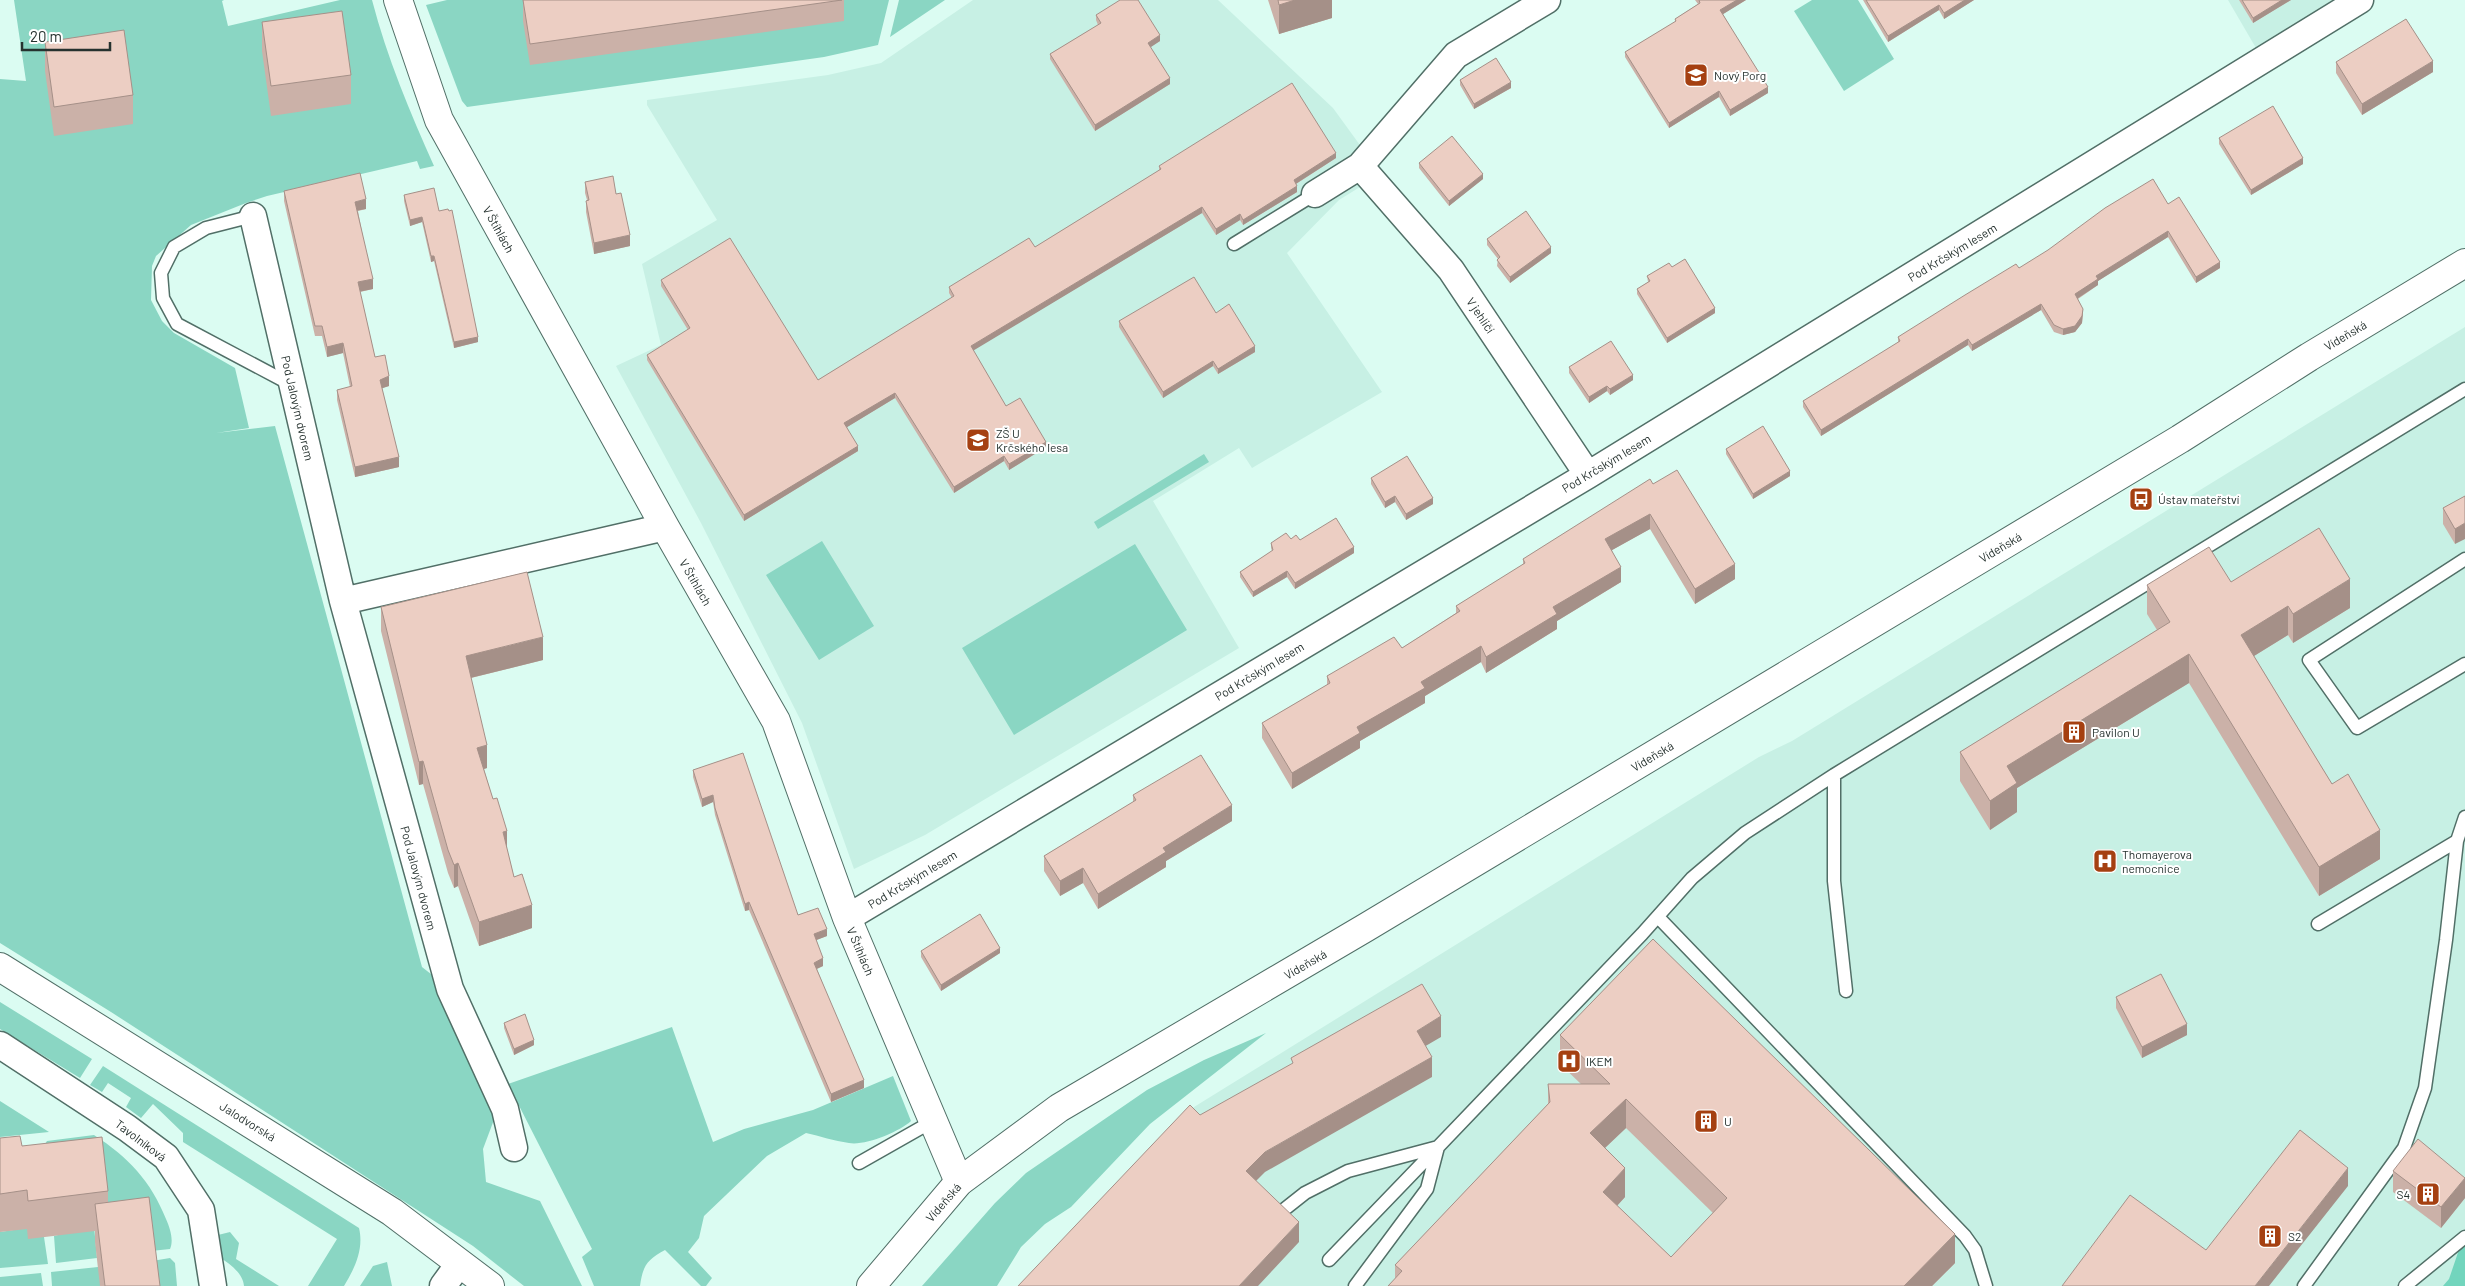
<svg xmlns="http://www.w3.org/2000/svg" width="2465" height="1286" font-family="Barlow,sans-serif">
<rect width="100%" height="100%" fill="#dbfcf2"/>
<!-- built -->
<path fill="#c7f0e4" d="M973,0h245l115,108 48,66 -42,26 -52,53 95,139 -130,76 -13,-20 -86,53 86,147 -314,187 -71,34 -52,-146 -101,-200 -85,-157 45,-21 -19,-81 75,-44 -70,-115v-5l181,-25 53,-12z
M2228,0h107l-79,48z
M2465,327v959h-1435l164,-179 565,-350 33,-16z"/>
<!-- green -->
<path fill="#8ad6c3" d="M14,0h210l-2,1 6,25 112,-26h32c15,58 38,112 62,166l-14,3 -3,-8 -150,35 -21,7 -55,22 -35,31 -4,10 -1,34 11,21 12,12 61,35 14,60 -33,5 59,-7 147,541 28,22 48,120 -15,40 3,33 54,19 42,85h-58l-51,-40 -362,-234 -111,-69v-864l26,2z
M447,0h442l-11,45 -54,12 -357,50 -5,-6 -36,-96z
M899,0h46l-55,37z
M1812,0h46l36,59 -50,32 -50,-80z
M1204,454l5,8 -111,67 -4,-7z
M822,541l52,85 -55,34 -53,-85z
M1135,544l52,86 -173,105 -52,-87z
M0,1002l92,57 -12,19 -80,-49z
M672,1027l41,115 31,-13 69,-19 80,-34 18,45c-12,11 -46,25 -62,22 -15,-2 -29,-7 -43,-10l-39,23 -63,60 -5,22 -11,14 24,26 -6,8h-5l-36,-36c-18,10 -22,15 -25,36h-46l-12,-29 10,-8 -84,-165z
M1266,1033l-116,91 -79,83 -26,17 -24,23 -24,39h-75l73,-83 31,-30 121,-83 57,-30z
M103,1066l256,162c5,21 -4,40 -15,58h-36l29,-47 -154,-97v-9l-30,-29 -12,14 -15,-11 5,-9 -23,-15 -6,9 -12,-7z
M0,1101l49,31 -49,5z
M94,1135c34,22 57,46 72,84 4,9 8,21 4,30l-19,2 -41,-11 -67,-93 4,-6z
M94,1226l3,32 -41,5 -2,-27z
M27,1228l17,9 4,27 -48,4v-36z
M230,1232l9,11 -3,16 43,27h-35c-1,-13 -15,-23 -25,-29l-1,-22z
M170,1258l5,5 2,23h-22l-3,-25z
M387,1262l5,24h-32l13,-20z
M98,1267l8,19h-54l-1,-14z
M41,1273l2,13h-43v-9z"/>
<!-- forest -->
<path fill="#72d5bd" d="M2465,1232v54h-22l6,-7z"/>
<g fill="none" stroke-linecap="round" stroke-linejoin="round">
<!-- service casing -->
<g stroke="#516f67" stroke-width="15">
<path id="service" d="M253,216l-47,12 -32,19 -13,26 2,25 14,26 115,61
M1234,244l81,-50
M2465,559l-156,101 48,68 108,-64
M1834,775v106l12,110
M1658,917l307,319 10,14 11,36
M2318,924l139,-83
M859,1163l74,-42
M1281,1212l24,-19 43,-22 90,-24 204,-213 50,-56 53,-45 89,-58 631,-386
M1329,1260l108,-112
M1355,1286l72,-97 11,-42
M2304,1286l100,-138 21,-60 21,-148 11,-99 8,-24
M2405,1286l60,-49"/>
</g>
<!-- minor casing -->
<g stroke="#516f67" stroke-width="29">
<path id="minor" d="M1360,166l91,104 137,205
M1315,194l45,-28 96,-111 91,-55
M253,216l90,385 107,388 55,120 9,39
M343,601l322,-74
M847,918l741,-443 772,-475
M0,1045l127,83 39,29 35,53 12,76
M443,1286l16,-22"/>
</g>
<!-- tertiary casing -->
<g stroke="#516f67" stroke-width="30">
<path id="tertiary" d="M398,0l41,120 226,407 111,194 71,197 112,264
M0,967l392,245 98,74"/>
</g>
<!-- secondary casing -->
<g stroke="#516f67" stroke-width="30">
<path id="secondary" d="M871,1286l88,-104 100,-74 306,-180 815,-489 129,-82 156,-94"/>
</g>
<!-- service -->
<use href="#service" stroke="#fff" stroke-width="12"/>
<!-- minor -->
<use href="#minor" stroke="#fff" stroke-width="26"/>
<!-- tertiary -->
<use href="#tertiary" stroke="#fff" stroke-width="28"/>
<!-- secondary -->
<use href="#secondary" stroke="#fff" stroke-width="28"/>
</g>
<!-- wall -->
<path fill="#cbb1a8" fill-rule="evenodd" d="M523,0h321v21l-314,44 -7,-44z
M1268,0h64v18l-53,16z
M1695,0h51l-23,14 45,79 -38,23 -11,-19 -50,31 -44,-71v-5l50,-30v-3l23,-15z
M1863,0h111l-30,19 -5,-9 -51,32z
M2239,0h52l-38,23z
M1096,15l64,26 -10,6 20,37 -75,47 -45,-72v-5l48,-29 -2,-5z
M262,22l89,53v29l-80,12 -9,-65z
M45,42l88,53v29l-79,12 -9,-65z
M2336,62l97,10 -71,43 -26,-42z
M1460,80l51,8 -37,21 -14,-24z
M2219,138l84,26 -52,31 -32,-51z
M1336,158l-40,26 1,8 -54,33 -3,-5 -24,15 -14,-22 -229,137 33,56 40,41 -37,23 -5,-9 -50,32 -59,-95 -48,29 11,24 -114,70 -97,-161v-5l41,-25 -27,-44v-6l157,100 134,-82 -3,-5v-6l86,-40 124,-76v-5z
M1419,163l64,16 -34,27 -30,-38z
M585,182l45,64 -36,8 -8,-42v-11l1,-1 -2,-7z
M284,191l82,18 -8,2 15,78 -13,3 15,65 14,29 -7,2 17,79 -44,10 -18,-77v-10l13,-3 -7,-34 -16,4 -5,-21h-7l-31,-135z
M404,195l35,16 39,131 -24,6 -20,-87 -3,1 -9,-40 -12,4 -6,-25z
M2168,204l52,64 -24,15 -28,-46 -70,44v4l-20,14 5,16 -1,8 -7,9 -12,3 -9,-3 -13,-22 -69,41 -4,-6 -147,91 -18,-29v-6l95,-58v-6l121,-69z
M1487,239l64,14 -41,30 -13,-17 1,-7 -11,-14z
M1672,267l43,46 -48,30 -30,-49v-5l11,-7 -1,-6z
M1216,313l39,39 -37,22 -5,-8 -50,32 -44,-71v-6z
M1569,367l64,13 -23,15 -3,-4 -18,12 -20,-30z
M1726,449l64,27 -37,23 -27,-45z
M1371,478l62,26 -27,16 -11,-18 -10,6 -14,-24z
M1653,484l82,95 -40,25 -45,-75 -38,21 9,32 -64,39v8l-71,44 -5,-11 -56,34v7l-65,38v7l-68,41 -30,-51v-15l65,-38v-9l75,-28 54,-35v-7l67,-41v-6z
M2465,496l-10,48 -12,-20v-16z
M1291,539l63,14 -59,36 -8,-12 -34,20 -13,-20v-5l32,-21 -1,-3v-5z
M2231,582l119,26 -57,35 -5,-8 -34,21 78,128 48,75 -61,37 -130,-213 -172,105v24l-27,18 -30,-49v-29l197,-122 -10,-16v-29z
M381,607l162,53 -72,18 16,90 -3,1 23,80 7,28 18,51 -53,18 -21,-60 -4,2 -6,-15 -25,-89 -4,1 -38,-154z
M693,770l105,145 29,21 -11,4 7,26 -6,3 47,119 -33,14 -82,-192 -4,1 -30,-96 -2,-13 -11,5 -9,-30z
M1133,795l99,26 -66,40v6l-68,42 -15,-26 -23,13 -16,-25v-15l89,-54z
M921,951l79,2 -59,38 -20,-34z
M2116,997l71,38 -45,23 -26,-50z
M504,1023l30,22 -20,10 -10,-27z
M1560,1035l395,228 -23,23h-544l7,-7v-14l153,-161v-20h33l-21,-20zM1626,1128l87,85 -42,44 -54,-51 8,-9 -20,-49z
M0,1138l22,8 86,45v11l52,84h-60l-5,-44v-11l-67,8 -1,-10 -27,3z
M2393,1171l72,27 -24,30 -48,-36z"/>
<!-- shaded-wall -->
<path fill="#a59088" d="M1295,0h37v18l-53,16v-29z
M1737,0h9l-26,16v-6z
M1965,0h9l-30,19v-6z
M2282,0h9l-38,23v-5z
M1939,5v5l-51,32v-6z
M1160,35v6l-12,8v-6z
M2433,61v11l-71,43v-11z
M1170,78v6l-75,47v-6z
M1511,82v6l-37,21v-5z
M1768,87v6l-38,23v-6z
M1719,91v6l-50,31v-5z
M1336,153v5l-42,27v-5z
M2303,158v6l-52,31v-5z
M1483,174v5l-34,27v-5z
M1297,186v6l-54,33v-5z
M366,199v10l-11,2v-9z
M1202,207v6l-231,139v-6z
M1240,214v6l-24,15v-6z
M422,217v5l-12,4v-6z
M2168,231v6l-70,44v4l-23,15v-6l21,-18z
M630,235v11l-36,8v-11z
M1551,247v6l-41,30v-6z
M431,256h3v5l-3,1z
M2220,262v6l-24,15v-6z
M373,279v10l-15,3v-10z
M2041,304v6l-69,41v-6z
M1715,308v5l-48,30v-5z
M2083,309l-1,14 -7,9 -12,3v-6z
M478,337v5l-24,6v-6z
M1968,339v6l-147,91v-6z
M343,343v10l-16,4v-10z
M1255,346v6l-37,22v-5z
M1213,361v5l-50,32v-6z
M1633,375v5l-23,15v-6z
M389,376v10l-9,3v-9z
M1607,386v5l-18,12v-6z
M895,393v5l-51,31v-6z
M1046,442v5l-37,23v-6z
M858,446v5l-114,70v-6z
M1004,456v5l-50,32v-6z
M399,457v10l-44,10v-10z
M1790,471v5l-37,23v-5z
M1395,496v6l-10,6v-6z
M1433,498v6l-27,16v-6z
M1650,514v15l-45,25v-15z
M2465,523v16l-10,5v-15z
M1354,547v6l-59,36v-6z
M1735,564v15l-40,25v-15z
M1621,567v15l-64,39v8l-71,44v-16l67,-50z
M1287,571v6l-34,20v-5z
M2350,579v29l-57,35v-29z
M2288,606v29l-47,29v-29z
M543,637v23l-77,19v-23z
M1481,646v16l-56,34v7l-65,38v7l-68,41v-16l129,-91z
M2189,654v29l-172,105v24l-27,18v-29l17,-35z
M487,745v23l-10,3v-23z
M423,761v23l-4,1v-23z
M713,795v7l-11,5v-8z
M1232,805v16l-66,40v6l-68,42v-15l65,-46z
M2380,830v29l-61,37v-29z
M507,831v23l-4,-22z
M458,863v23l-4,2v-23z
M1083,868v15l-23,13v-15z
M749,902v8l-4,1v-7z
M532,905v23l-53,18v-24z
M827,929v7l-13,5v-7z
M1000,948v5l-59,38v-6z
M823,958v8l-9,4v-7z
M1441,1016v21l-24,14v-20z
M2187,1024v11l-45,23v-11z
M534,1040v5l-20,10v-6z
M1432,1057v20l-167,95 -19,19v-20l19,-19z
M864,1080v8l-33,14v-8z
M1626,1099v29l-36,34v-29z
M1625,1168v29l-22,24v-29z
M2348,1168v18l-79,100h-14z
M2465,1178v20l-24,30v-21z
M1299,1222v20l-41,44h-19z
M1955,1234v29l-23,23h-28z"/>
<!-- building -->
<path fill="#eccec3" stroke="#a59088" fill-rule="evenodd" d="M523,0h319l-312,44z
M1120,0h18l22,35 -12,8 22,35 -75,47 -45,-71 51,-31 -5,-8z
M1278,0h17l-16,5z
M1699,0h38l-17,10 48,77 -38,23 -11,-19 -50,32 -44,-71 51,-31 -1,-2 25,-16z
M1866,0h99l-21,13 -5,-8 -51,31z
M2242,0h40l-29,18z
M342,11l9,64 -80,11 -9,-64z
M2406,19l27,42 -71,43 -26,-42z
M124,30l9,65 -79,12 -9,-65z
M1496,58l15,24 -37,22 -14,-24z
M1292,83l44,70 -42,27 3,6 -54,34 -3,-6 -24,15 -14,-22 -231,139 35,60 14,-8 26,44 -37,22 -5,-8 -50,31 -59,-94 -51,30 14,23 -114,69 -97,-160 43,-27 -29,-48 69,-42 88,142 136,-84 -5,-9 80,-49 6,9 126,-78 -2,-3z
M2273,106l30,52 -52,32 -32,-52z
M1452,136l31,38 -34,27 -30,-38z
M360,173l6,26 -11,3 18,77 -15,3 17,75 10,-2 4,21 -9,4 19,77 -44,10 -18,-77 15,-4 -9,-43 -16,4 -5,-21h-7l-31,-135z
M613,176l3,18 5,-1 9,42 -36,8 -8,-42 3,-1 -4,-18z
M2153,179l15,25 11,-7 41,65 -24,15 -28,-46 -72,45 2,3 -23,15 8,15 -1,7 -7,10 -12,3 -9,-4 -13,-21 -69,41 -4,-6 -147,91 -18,-29 97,-60 -2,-4 67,-42 51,-31 3,4 29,-18 57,-42z
M434,188l5,23 9,-2 1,2 3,-1 26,127 -24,5 -20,-86h-3l-9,-39 -12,3 -6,-25z
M1526,211l25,36 -41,30 -13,-17 3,-3 -13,-18z
M1685,259l30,49 -48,30 -30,-49 13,-8 -3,-5 22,-13 3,4z
M1194,277l22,36 13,-9 26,42 -37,23 -5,-8 -50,31 -44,-71z
M1611,341l22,34 -23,14 -3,-3 -18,11 -20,-30z
M1763,426l27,45 -37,23 -27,-45z
M1407,456l26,42 -27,16 -11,-18 -10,6 -14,-24z
M1677,470l58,94 -40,25 -45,-75 -45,25 16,28 -68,40 4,7 -71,43 -5,-11 -60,36 4,6 -68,39 3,6 -68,40 -30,-50 68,-40 -3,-7 67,-39 8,11 58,-37 -4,-5 69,-43 -2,-4 127,-80 3,5z
M2465,496v27l-10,6 -12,-21z
M1336,518l18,29 -59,36 -8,-12 -34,21 -13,-20 33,-22 -2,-7 15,-10 5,6 5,-4 4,5z
M2319,528l31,51 -57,35 -5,-8 -47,29 91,149 16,-10 32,56 -61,37 -130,-213 -182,112 10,17 -27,18 -30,-49 210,-130 -23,-37 62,-38 22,35z
M527,572l16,65 -77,19 21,89 -10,3 16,51 4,-1 10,33 -4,1 11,45 8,-3 10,31 -53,17 -21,-59 -4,2 -6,-15 -25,-89 -4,1 -38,-155z
M743,753l55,162 20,-7 9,21 -13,5 9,24 -9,5 50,117 -33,14 -82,-192 -4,2 -30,-96 -2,-13 -11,4 -9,-29z
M1201,755l31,50 -69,43 3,4 -68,42 -15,-26 -23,13 -16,-25 92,-56 -3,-5z
M980,914l20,34 -59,37 -20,-34z
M1653,939l302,295 -51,52h-516l14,-15 -7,-6 155,-163 -2,-18h62l-50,-49zM1626,1099l101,99 -56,59 -68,-65 22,-24 -35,-35z
M2161,974l26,50 -45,23 -26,-50z
M1422,984l19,32 -24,15 15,26 -167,95 -19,19 53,51 -60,64h-221l172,-181 10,10 93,-52 -2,-5z
M525,1014l9,26 -20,9 -10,-26z
M2300,1130l48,38 -93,118h-193l68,-91 76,55z
M20,1136l2,10 80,-9 6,54 -80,10 -1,-11 -27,4v-56z
M2418,1139l47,39 -24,29 -48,-36z
M149,1197l11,89h-55l-10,-82z"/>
<!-- icons -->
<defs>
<g id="school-square" transform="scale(1.25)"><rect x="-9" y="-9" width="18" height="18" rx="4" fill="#a54011" stroke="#fff"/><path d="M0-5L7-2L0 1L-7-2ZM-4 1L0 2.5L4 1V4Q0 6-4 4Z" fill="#fff"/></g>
<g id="bus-square" transform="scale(1.25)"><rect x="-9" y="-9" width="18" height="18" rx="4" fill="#a54011" stroke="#fff"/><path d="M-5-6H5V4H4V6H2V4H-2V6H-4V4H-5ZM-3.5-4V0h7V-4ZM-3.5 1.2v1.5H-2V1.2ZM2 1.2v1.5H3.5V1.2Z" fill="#fff"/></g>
<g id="building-square" transform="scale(1.25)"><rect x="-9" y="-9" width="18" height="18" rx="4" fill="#a54011" stroke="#fff"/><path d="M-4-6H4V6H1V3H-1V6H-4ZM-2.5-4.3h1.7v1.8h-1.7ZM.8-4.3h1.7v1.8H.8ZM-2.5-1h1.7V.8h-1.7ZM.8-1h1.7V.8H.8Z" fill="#fff"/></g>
<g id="hospital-square" transform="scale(1.25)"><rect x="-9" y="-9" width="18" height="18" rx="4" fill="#a54011" stroke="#fff"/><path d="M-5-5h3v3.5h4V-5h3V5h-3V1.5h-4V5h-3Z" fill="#fff"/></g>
</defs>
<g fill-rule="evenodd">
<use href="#school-square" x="1696" y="75"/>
<use href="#school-square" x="978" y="440"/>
<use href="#bus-square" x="2141" y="499"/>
<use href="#building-square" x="2074" y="732"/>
<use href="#hospital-square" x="2105" y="861"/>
<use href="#hospital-square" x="1569" y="1061"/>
<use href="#building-square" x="1706" y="1121"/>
<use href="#building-square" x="2428" y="1194"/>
<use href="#building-square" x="2270" y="1236"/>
</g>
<g text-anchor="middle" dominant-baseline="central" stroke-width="4" stroke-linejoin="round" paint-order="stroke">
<!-- poi labels -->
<g font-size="12" fill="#26322f" stroke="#fff" text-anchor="start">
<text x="1714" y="75">Nový Porg</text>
<text x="996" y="433">ZŠ U<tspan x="996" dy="14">Krčského lesa</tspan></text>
<text x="2158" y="499">Ústav mateřství</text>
<text x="2092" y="732">Pavilon U</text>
<text x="2122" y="854">Thomayerova<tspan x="2122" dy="14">nemocnice</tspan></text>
<text x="1586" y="1061">IKEM</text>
<text x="1724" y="1121">U</text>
<text x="2410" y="1194" text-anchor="end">S4</text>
<text x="2288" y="1236">S2</text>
</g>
<!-- street labels -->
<g font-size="12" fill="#26322f" stroke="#fff">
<text transform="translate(499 229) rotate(61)">V Štíhlách</text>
<text transform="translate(1952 252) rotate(-31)">Pod Krčským lesem</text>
<text transform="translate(1481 315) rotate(56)">V jehličí</text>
<text transform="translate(2345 335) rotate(-31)">Vídeňská</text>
<text transform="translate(298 408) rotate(77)">Pod Jalovým dvorem</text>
<text transform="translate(1606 463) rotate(-31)">Pod Krčským lesem</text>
<text transform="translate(2000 547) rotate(-31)">Vídeňská</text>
<text transform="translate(696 582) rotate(60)">V Štíhlách</text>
<text transform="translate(1259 671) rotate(-31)">Pod Krčským lesem</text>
<text transform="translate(1652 756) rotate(-31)">Vídeňská</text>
<text transform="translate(419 878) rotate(75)">Pod Jalovým dvorem</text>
<text transform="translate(912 879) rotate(-31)">Pod Krčským lesem</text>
<text transform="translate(861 951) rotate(67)">V Štíhlách</text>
<text transform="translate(1305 964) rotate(-30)">Vídeňská</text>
<text transform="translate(248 1121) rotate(32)">Jalodvorská</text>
<text transform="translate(141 1140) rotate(37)">Tavolníková</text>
<text transform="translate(943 1202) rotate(-49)">Vídeňská</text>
</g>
</g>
<!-- scale -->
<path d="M22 42v8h88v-8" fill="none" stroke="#26322f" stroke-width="2.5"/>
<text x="30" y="42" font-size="15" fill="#26322f" stroke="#ffffff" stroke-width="4" paint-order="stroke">20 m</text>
</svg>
